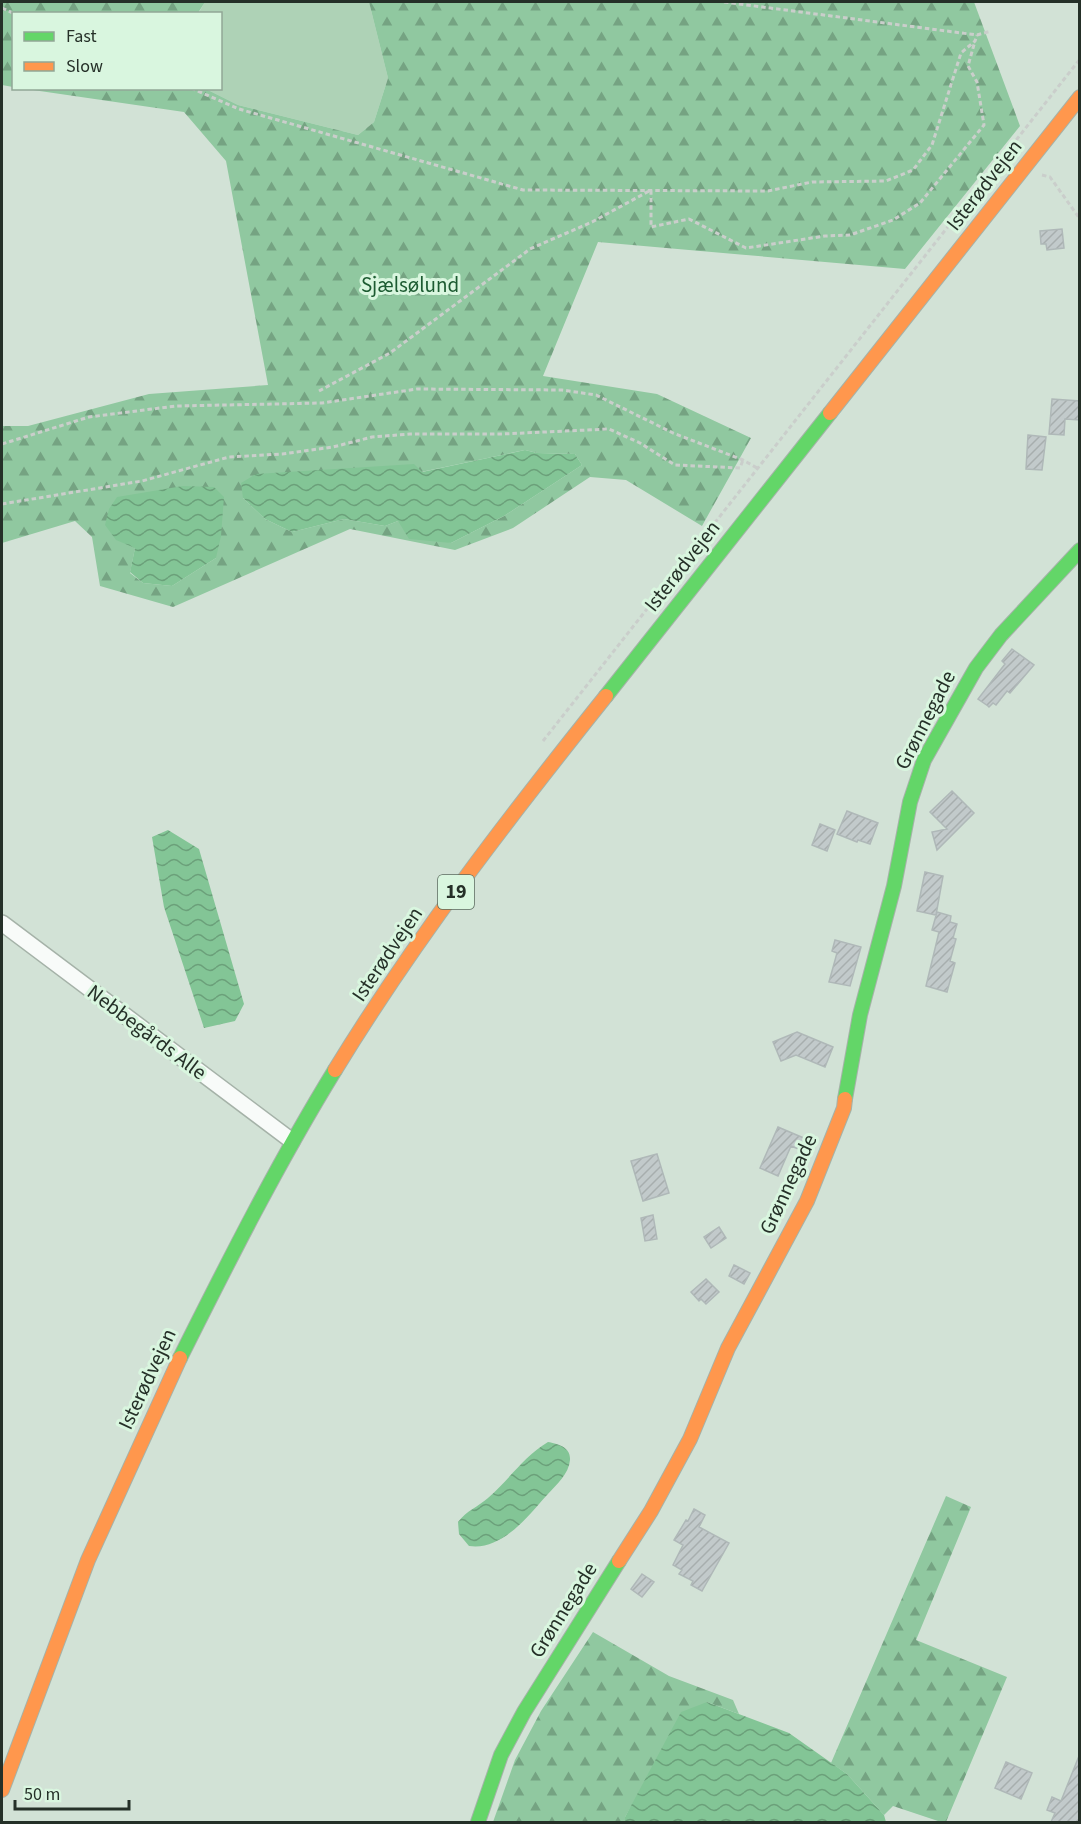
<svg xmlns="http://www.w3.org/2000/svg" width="1081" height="1824" font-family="'Source Sans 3',sans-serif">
<defs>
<pattern id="forest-firs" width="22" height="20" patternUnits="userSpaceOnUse" patternTransform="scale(1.5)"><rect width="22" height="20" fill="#90c8a0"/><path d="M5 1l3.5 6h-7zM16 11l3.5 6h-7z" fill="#75a382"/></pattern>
<pattern id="water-waves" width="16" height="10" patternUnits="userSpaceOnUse" patternTransform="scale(1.5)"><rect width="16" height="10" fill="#83c596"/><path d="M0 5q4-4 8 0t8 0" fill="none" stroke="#6ba07a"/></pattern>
<pattern id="building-hatch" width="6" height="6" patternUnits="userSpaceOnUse" patternTransform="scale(1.5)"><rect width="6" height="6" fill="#c2cacb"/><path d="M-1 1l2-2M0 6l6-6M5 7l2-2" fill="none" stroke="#a7aeae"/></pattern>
</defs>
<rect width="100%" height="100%" fill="#d2e2d6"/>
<!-- grass -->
<path fill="#aed2b6" d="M205,2h164l19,76 -14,44 -16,13 -120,-30 -32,-16 14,-1v-74h-22z"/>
<!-- forest -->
<path fill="url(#forest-firs)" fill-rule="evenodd" d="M2,2h203l-7,11 -184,1 -1,73 -11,-2z
M369,2h605l46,124 -115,143 -307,-27 -55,134 114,18 94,44 -49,88 -76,-46 -36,-3 -77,51 -58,22 -105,-21 -177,78 -73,-21 -8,-49 -17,-16 -73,22v-117h26l121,-32 119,-9 -42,-224 -42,-49 -158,-23h180l32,16 120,30 16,-13 14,-44zM525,450l12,3 38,1 7,11 -78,51 -53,27 -53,-22 -13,5 -41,-7 -52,13 -27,-13 -22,-21 178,-26zM135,548l81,10 -44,28 -29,-3 -13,-10z
M946,1496l25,11 -55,133 91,37 -61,145h-5l-48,-16 -9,9 -37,-41 -16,-11z
M593,1632l76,44 64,24 6,14 -32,-12 -56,70 -26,45v5h-132l22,-62 26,-49z"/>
<!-- water -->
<path fill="url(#water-waves)" d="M525,450l12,3 38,1 7,11 -78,51 -53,27 -42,-4 -11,-18 -13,5 -41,-7 -52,13 -27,-13 -22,-21 -2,-15 15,-9 158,-10 8,8z
M183,486l31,1 10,10 -3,39 -5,22 -44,28 -29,-3 -13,-11 5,-24 -19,-8 -11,-15 4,-16 8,-12z
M168,830l31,19 45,155 -9,17 -31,7 -40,-121 -12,-70z
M548,1442c10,2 23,5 22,18 -1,14 -14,25 -23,35 -19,21 -45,56 -78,51l-10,-12 -1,-12c9,-12 20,-15 30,-24 21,-18 36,-42 60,-56z
M707,1702l82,31 58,41 37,41 2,7h-261v-5l56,-105z"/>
<!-- building -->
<path fill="url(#building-hatch)" stroke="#afb8b8" stroke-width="1.5" d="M1062,229l2,19 -17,2 -1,-6h-5l-1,-13z
M1052,399l28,2v19l-15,-1 -1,16 -15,-1z
M1028,435l18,2 -4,33 -16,-1z
M1012,649l22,16 -24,28 -3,-2 -11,14 -3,-2 -4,4 -1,-1 -10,-7 27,-35 -3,-3z
M952,791l22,22 -37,37 -5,-18 15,-3 -17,-17z
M847,811l31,12 -8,21 -12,-4 -1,2 -20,-8z
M820,824l15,6 -8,21 -15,-6z
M925,872l18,4 -7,39 -19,-4z
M937,912l14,4 -1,6 7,2 -4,14 3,1 -6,22 5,2 -8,29 -21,-6 13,-54 -7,-2z
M835,940l26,7 -11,39 -21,-4 8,-29 -5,-2z
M797,1032l36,15 -8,20 -29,-12 -15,6 -8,-19z
M778,1127l28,12 -5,11 -10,-4 -13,30 -18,-8z
M657,1154l12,39 -26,8 -12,-40z
M653,1215l4,24 -12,2 -4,-23z
M719,1227l7,11 -15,10 -7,-11z
M734,1265l16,8 -6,11 -15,-8z
M706,1279l13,13 -13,12 -5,-5 -2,2 -8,-9z
M694,1509l11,6 -6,12 30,16 -27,48 -11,-6 2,-4 -14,-7 3,-4 -9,-5 10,-20 -9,-5 12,-20 2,1z
M642,1574l12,8 -12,15 -11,-8z
M1079,1756l1,66h-29l4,-9 -8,-3 5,-13 9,4z
M1006,1762l26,11 -11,26 -26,-11z"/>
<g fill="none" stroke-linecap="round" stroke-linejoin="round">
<!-- street casing -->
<g stroke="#a5b2a8" stroke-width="18">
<path id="street" d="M2,923l290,218"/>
</g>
<!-- fast casing -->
<g stroke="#a5b2a8" stroke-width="16">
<path id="fast" d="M606,696l224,-283
M845,1099l15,-84 34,-129 16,-84 14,-42 52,-92 25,-33 79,-85
M180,1358c49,-98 98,-195 155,-288
M478,1822l23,-67 23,-43 95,-151"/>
</g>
<!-- slow casing -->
<g stroke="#a5b2a8" stroke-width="16">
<path id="slow" d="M830,413l250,-316
M335,1070c80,-131 175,-254 271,-374
M619,1561l32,-50 39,-72 38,-91 79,-147 37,-93 1,-9
M2,1790l86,-230 92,-202"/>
</g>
<!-- path -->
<path stroke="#cacecb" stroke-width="3" stroke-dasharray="4.5 3" stroke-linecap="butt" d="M724,2l253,33 14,-4
M2,8l13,6
M191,88l48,21 284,81 245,1 44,-9 74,-1 27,-11 19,-25 29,-92 14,-12 2,-6
M1042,175l8,2 30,42
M319,391l71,-38 140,-104 62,-27 59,-32v37l38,-8 57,29 79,-12 25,-1 43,-15 27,-17 64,-78 -7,-43 -9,-16 7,-25
M2,444l87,-27 87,-11 146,-3 95,-14 145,1 34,5 77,38 70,27 14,8
M2,504l140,-23 87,-24 53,-3 51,-7 39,-10 38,-3h92l107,-5 31,14 35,22 65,3 3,-8
M543,741l537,-682"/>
<!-- street -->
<use href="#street" stroke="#f8fbf9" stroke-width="15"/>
<!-- fast -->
<use href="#fast" stroke="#63d668" stroke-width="14"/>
<!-- slow -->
<use href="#slow" stroke="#ff974d" stroke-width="14"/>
</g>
<g text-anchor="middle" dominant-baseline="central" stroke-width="6" stroke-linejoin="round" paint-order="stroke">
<!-- shield labels -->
<rect fill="#d9f6df" stroke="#5b6b5f" stroke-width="1.5" x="438" y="875" width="36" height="34" rx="4.5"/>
<g font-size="20" font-weight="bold" fill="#253028">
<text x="456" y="892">19</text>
</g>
<!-- street labels -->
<g font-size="21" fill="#253028" stroke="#d9f6df">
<text transform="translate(984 185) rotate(-52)">Isterødvejen</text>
<text transform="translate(682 566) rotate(-52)">Isterødvejen</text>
<text transform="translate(925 720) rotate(-63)">Grønnegade</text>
<text transform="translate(387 954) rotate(-56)">Isterødvejen</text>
<text transform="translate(147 1032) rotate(37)">Nebbegårds Alle</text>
<text transform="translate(788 1184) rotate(-65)">Grønnegade</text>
<text transform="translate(147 1379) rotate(-65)">Isterødvejen</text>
<text transform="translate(563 1610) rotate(-58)">Grønnegade</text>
</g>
<!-- park labels -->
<g font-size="21" fill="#1c5b31" stroke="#d9f6df">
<text x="410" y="285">Sjælsølund</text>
</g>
</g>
<!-- border -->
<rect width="1081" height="1824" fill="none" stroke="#253028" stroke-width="6"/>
<!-- legend -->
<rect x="12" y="12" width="210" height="78" fill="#d9f6df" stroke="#91a796" stroke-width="1.5"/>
<rect x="24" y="32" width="30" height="9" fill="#63d668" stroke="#91a796" stroke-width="1.5"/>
<text x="66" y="42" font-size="18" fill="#253028">Fast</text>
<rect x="24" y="62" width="30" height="9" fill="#ff974d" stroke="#91a796" stroke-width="1.5"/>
<text x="66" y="72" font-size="18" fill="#253028">Slow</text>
<!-- scale -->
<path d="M15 1800v9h114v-9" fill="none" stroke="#253028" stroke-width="3"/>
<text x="24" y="1800" font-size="18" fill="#253028" stroke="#d9f6df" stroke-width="4.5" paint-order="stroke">50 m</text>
</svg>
